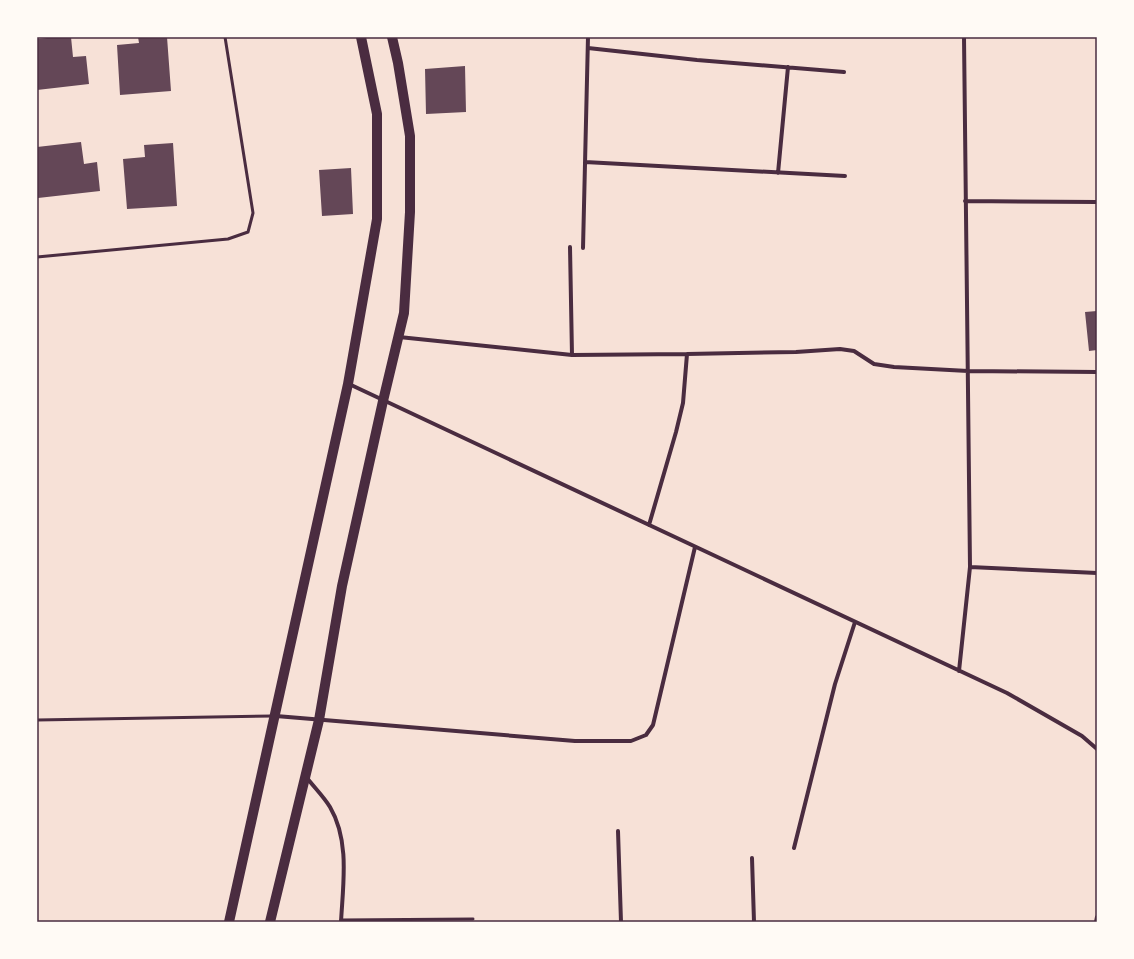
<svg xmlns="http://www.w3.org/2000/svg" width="1134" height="959" font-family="Rubik,sans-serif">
<rect width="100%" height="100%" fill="#f7e1d7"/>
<!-- building -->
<path fill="#644757" d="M57,37h14l2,20 13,-1 3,28 -52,6v-51z
M138,37h29l4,54 -51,4 -3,-50 22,-2z
M465,66l1,46 -40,2 -1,-45z
M81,142l3,22 13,-2 3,29 -62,7 -1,-12v-39z
M173,143l4,63 -50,3 -4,-50 22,-2 -1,-12z
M351,168l2,46 -31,2 -3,-46z
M1097,311v39l-8,1 -4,-39z"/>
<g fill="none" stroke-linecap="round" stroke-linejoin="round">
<!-- service -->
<path stroke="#4a2c40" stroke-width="3" d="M37,257l191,-18 20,-7 5,-19 -28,-176
M37,720l236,-4
M341,920l132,-1"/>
<!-- minor -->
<path stroke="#4a2c40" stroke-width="4" d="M588,48l109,12 147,12
M585,162l260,14
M778,173l10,-106
M965,201l132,1
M570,247l2,108
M583,248l5,-211
M399,337l173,18 115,-1 109,-2 44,-3 14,2 20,13 20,3 74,4 129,1
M349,384l658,309 75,43 15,13
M649,525l27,-93 7,-29 4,-49
M970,567l127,6
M959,671l11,-104 -6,-530
M276,716l299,25h56l15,-6 7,-10 42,-178
M307,778c7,9 17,19 23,29 20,34 13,77 11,115
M618,831l3,91
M794,848l41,-164 20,-62
M752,858l2,64
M1096,922l1,-5"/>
<!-- primary -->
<path stroke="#4a2c40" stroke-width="10" d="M229,922l119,-538 29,-165v-105l-16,-77
M270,922l49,-202 23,-134 41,-185 21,-88 6,-101v-76l-12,-73 -6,-26"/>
</g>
<!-- border -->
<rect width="1134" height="959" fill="none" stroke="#fffaf5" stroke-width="76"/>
<rect x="38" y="38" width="1058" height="883" fill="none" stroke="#4a2c40" stroke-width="1.5"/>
</svg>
